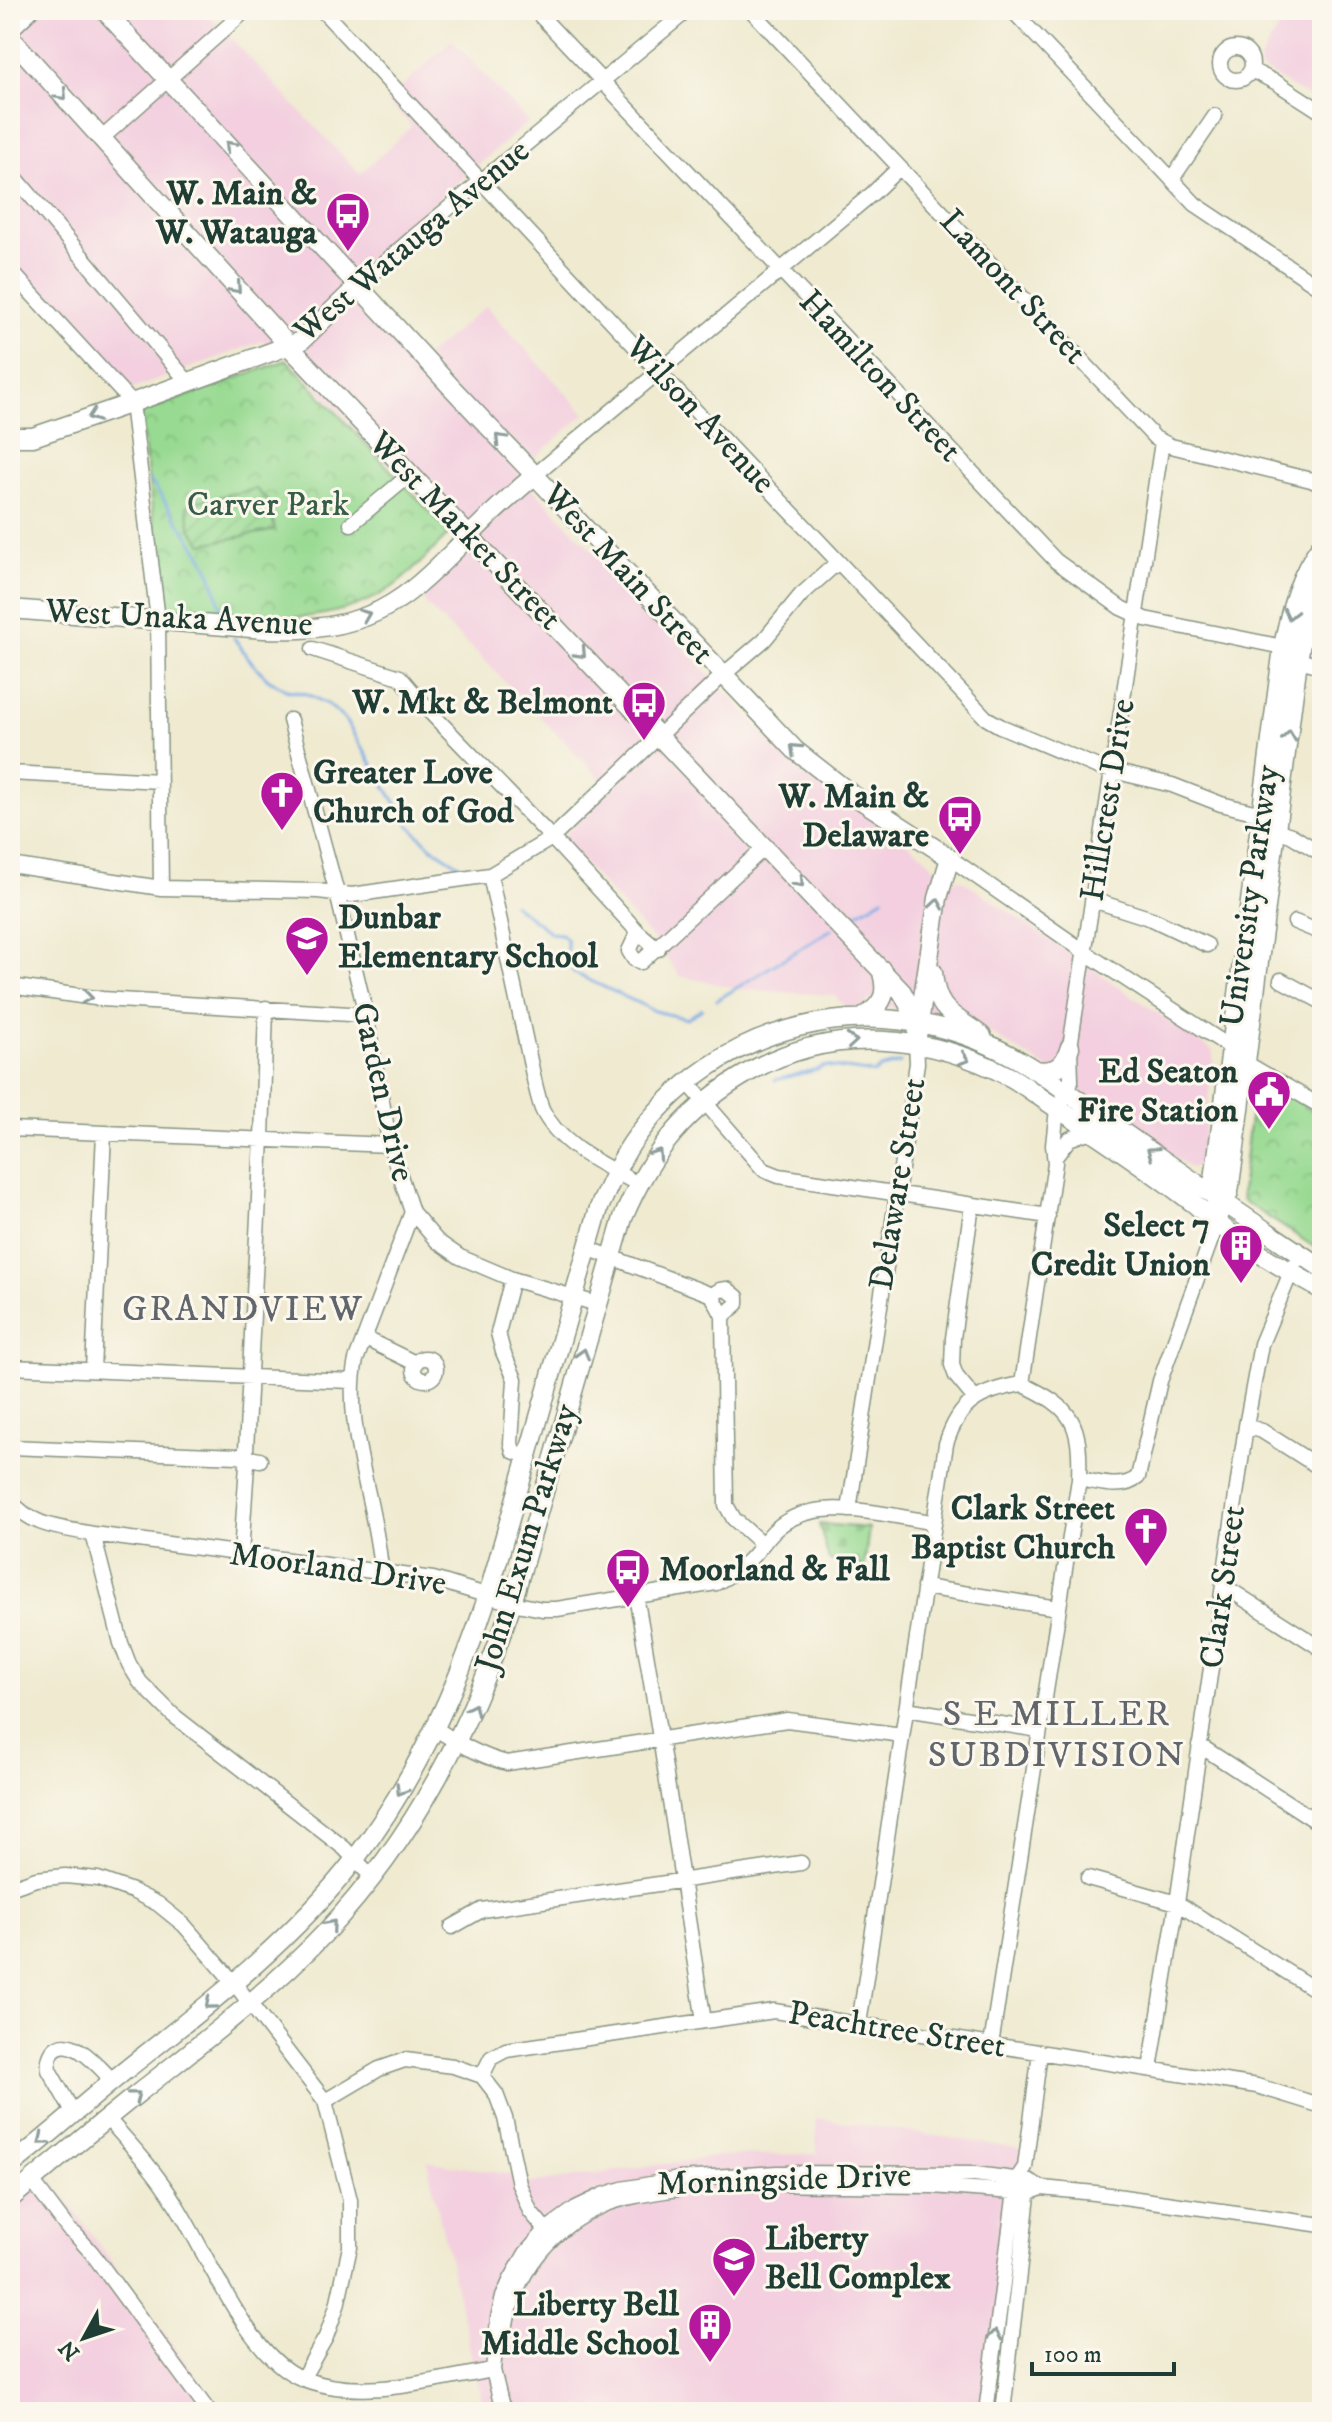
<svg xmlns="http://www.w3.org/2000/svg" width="1332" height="2422" font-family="'IM FELL DW Pica',serif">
<defs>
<pattern id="cemetery-stones" width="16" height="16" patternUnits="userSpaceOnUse" patternTransform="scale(2)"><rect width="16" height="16" fill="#98da92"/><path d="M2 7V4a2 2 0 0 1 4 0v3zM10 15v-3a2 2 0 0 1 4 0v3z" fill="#83bc7e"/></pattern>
<pattern id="park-crowns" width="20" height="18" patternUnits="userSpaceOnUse" patternTransform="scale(2)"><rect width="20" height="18" fill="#98da92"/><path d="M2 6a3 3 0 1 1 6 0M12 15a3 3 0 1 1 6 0" fill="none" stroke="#83bc7e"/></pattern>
<pattern id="garden-furrows" width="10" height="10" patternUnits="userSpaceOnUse" patternTransform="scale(2)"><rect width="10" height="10" fill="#98da92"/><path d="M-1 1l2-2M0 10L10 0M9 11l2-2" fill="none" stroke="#83bc7e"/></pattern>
</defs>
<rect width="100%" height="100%" fill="#fbf7ec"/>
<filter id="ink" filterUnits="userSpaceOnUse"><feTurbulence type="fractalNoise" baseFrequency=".0125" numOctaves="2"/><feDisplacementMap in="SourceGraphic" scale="16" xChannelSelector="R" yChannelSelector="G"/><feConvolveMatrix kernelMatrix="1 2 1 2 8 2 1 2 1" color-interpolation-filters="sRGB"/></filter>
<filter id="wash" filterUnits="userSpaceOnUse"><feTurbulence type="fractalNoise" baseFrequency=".006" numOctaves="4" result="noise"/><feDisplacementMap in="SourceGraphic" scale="32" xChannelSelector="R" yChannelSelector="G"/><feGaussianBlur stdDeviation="1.8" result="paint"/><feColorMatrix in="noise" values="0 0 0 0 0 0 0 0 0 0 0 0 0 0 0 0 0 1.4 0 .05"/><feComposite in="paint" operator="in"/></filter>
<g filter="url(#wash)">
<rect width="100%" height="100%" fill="#efead0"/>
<!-- built -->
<path fill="#f3cfdf" d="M10,10h194l156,164 52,-48 -25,-25 65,-61 76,82 -186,159 75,83 69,-58 99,108 -67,58 253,268 41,36 110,78 27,29 10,-4 6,3 247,168 1,6 -11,99 -4,10 -8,3 -151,-105 -87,-53 -18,6 -35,-5 -29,-12 -8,8 -12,3 -17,-15 -88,-5 -65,-14 -29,-39 -90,-99 50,-49 -130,-132 -54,-51 -6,-13 44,-44 -12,-13v-5l-162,-171 -29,-19 -135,50 -117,-127z
M1288,12l34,18v75l-62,-37 -1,-7z
M816,2118l213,32 -34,262h-511l-57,-251 97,16 3,7 192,-28 98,-2z
M49,2176l173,236h-212v-204z"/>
<!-- cemetery -->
<path fill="url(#cemetery-stones)" stroke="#5c8c63" stroke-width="2" d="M819,1524l50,4 -5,39 -35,-7z"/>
<!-- park -->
<path fill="url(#park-crowns)" stroke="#5c8c63" stroke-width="2" d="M287,360l163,173c-19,18 -37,40 -59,55 -67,44 -148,29 -223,23l-4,-8 -24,-190z
M1260,1084h10l52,33v135l-80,-52 -1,-7 12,-101z"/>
<!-- garden -->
<path fill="url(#garden-furrows)" stroke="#5c8c63" stroke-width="2" d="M256,489l12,12 7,29 -72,14 -12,-15 -4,-22 3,-4z"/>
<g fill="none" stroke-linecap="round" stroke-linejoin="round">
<!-- stream -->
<path stroke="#7aabe5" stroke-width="3" d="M150,480l50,73 11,21 12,41
M234,638l19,26 15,15 18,11 21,4 22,11 16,15 64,105 22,22 33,21
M513,904l38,29 10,1 6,6v18l7,15 81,38 32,8 15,-10
M845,921l38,-23
M717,1000l115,-71
M775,1080l41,-10 9,-4 49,7 7,-5 19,-5"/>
</g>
</g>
<g filter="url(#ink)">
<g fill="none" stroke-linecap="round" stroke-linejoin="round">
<!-- minor casing -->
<g stroke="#879482" stroke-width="17">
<path id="minor" d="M322,10l336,361 328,347 14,8 100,42 72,17 49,19 41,10
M535,10l521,551 65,47 24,11 138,28
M751,10l404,428 16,8 140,34 11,5
M1012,10l183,194 127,85
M10,31l22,-21
M1220 64a16 16 0 1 1 32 0a16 16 0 1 1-32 0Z
M1251,70l26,13 45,29
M101,139l145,-129
M10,171l177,210
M1172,179l43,-63
M10,270l122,133 26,217 3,268
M359,285l56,-49 273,-226
M535,475l338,-282 26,-25
M351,524l60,-50
M313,649l87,28 29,34 123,127 86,94 20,17
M1298,660l16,4 8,5
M290,720l47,173 29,122 24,130 22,67 25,29 23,16 52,22 85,25
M10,773l150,8
M1276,830l15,5 31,19
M950,858l145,101 135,88
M10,865l151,23 157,3 34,4 138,-20 62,-37 171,-163 41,-35 37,-45 37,-33
M490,875l45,209c2,8 4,17 7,25 17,37 62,56 96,75
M1093,900l59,19 55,26
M1295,922l27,11
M638,932l-9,19 5,8 7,3 124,-115
M1281,980l41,22
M10,986l92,13 264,16
M1246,1063l76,44
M688,1083l76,87 15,6 269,40
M10,1129l380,16
M1056,1156l13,-17 22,-8
M972,1205l-19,133 -1,27 4,11 19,23
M587,1248l125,47 11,21 3,189 8,14 28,25
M512,1279l-14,54 5,19 12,27 -4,64 2,8 15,6
M712,1295l8,-5 7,-1 10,8v7l-14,12
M364,1338l51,25
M414 1369a11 11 0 1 1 22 0a11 11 0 1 1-22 0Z
M10,1367l341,14
M93,1370l11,-237
M1022,1384l33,-221 -2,-18 4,-36 10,-16 4,-12 -1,-34 92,-605
M1246,1426l16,5 60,38
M10,1447l228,9 22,4
M1079,1479c20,3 43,12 59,-2l22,-96 57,-158
M10,1500c21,27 52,28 83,34l340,45 79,24 30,6h15l159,-26c11,-6 22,-12 31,-21 11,-10 18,-23 29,-33 40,-36 109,-13 157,-7
M849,1510l68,-447 -1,-20
M93,1534l28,109 8,21 11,18 33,33 171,133 28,29
M241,1555l6,-91 -1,-14 16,-311 4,-131
M381,1571c-4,-66 -39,-147 -25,-211l56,-148
M1224,1586l98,63
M924,1587l134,21
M636,1596c26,141 45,283 68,425
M906,1709l133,21
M436,1729c22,14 44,27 71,34l280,-43 115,15
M1199,1745l123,80
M1088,1878l89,25 145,91
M10,1888l26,-9 29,-3 33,3 34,12 26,13 26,21 51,59 90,117 25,99v47l-13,59 -11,31 -24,42
M452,1927l30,-17 319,-47
M859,2024l87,-580c13,-42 34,-53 76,-60
M991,2045l88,-566c2,-57 -6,-71 -57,-95
M1150,2069l27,-166 69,-477 15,-82 33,-79
M482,2076l9,-18 15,-8 268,-39 483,75 65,20
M325,2101l54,-32 26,-9 48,6 29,10 14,18 9,24 14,66 11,27 16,19
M74,2114l-25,-44c-1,-6 0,-13 4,-19 17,-20 48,18 60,30
M107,2118c24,27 49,54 68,85 31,48 73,154 126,175 59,24 132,2 192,-8
M32,2181l37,49 6,4 17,19 117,159
M745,2184l187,2 96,7 14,-5
M506,2324c11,-54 47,-98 98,-119 23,-9 49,-12 73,-16
M506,2412l-5,-9 -8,-33 5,-52 5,-21 7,-16 16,-28 20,-23 30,-22 27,-13 19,-6 57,-10 98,-6 198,1 55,7 12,7 53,5 227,32
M986,2412l29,-221 2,-12 8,-12 15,-115
M1003,2412l26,-225"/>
</g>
<!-- major casing -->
<g stroke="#879482" stroke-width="21">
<path id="major" d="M104,10l349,379 342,361 55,43 100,65 -12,40 -21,139
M10,37l279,309 546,576 67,70 17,32
M10,437h23l99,-34 169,-62 58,-56
M10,609l254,20c36,1 69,0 103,-13 43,-16 77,-56 109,-87 19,-19 39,-37 59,-54
M933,972c3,41 20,42 49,64
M864,1017c21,-14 24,-24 17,-48
M1034,1070c21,3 30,-3 36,-23
M1216,1204l-2,-24 69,-533c7,-38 16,-72 39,-103
M1221,1212l8,-20 5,-37 64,-495 8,-44 16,-41
M10,2166c40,-31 77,-65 117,-97 81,-64 164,-127 228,-210 61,-80 102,-170 133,-264l111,-387c10,-22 19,-44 33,-65 83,-121 239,-158 370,-92 37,18 71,46 105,70 72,50 142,100 215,147
M10,2199c42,-35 83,-70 126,-104 65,-52 132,-102 189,-162 91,-97 146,-206 187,-330l111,-385c28,-66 64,-111 128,-147 81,-46 180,-37 261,7 14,8 27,19 40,27 48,31 95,63 140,97 17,14 34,29 52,41 25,18 52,32 78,47"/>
</g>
<!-- minor -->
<use href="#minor" stroke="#fff" stroke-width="14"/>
<!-- major -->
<use href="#major" stroke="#fff" stroke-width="18"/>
</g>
<!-- one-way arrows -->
<defs><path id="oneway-chevron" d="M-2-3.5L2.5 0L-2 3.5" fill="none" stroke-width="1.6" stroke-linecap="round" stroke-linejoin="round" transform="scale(2)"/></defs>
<g stroke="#8f9e9a">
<use href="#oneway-chevron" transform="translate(62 95) rotate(48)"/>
<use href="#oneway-chevron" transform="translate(230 146) rotate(-133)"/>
<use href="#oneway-chevron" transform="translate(236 288) rotate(48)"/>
<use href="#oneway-chevron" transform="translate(93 416) rotate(161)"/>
<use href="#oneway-chevron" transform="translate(500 439) rotate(-134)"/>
<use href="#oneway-chevron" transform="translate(1290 614) rotate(103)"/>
<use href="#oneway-chevron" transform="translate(365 615) rotate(-22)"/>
<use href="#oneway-chevron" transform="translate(581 653) rotate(47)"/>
<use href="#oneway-chevron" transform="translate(1289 736) rotate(-83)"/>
<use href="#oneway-chevron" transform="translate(795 749) rotate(-137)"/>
<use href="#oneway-chevron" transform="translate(799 882) rotate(46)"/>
<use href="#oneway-chevron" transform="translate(937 904) rotate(-81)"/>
<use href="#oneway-chevron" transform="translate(87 997) rotate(8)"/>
<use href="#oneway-chevron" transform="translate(852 1041) rotate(-5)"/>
<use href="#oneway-chevron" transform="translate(964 1059) rotate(19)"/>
<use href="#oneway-chevron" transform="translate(1152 1152) rotate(-145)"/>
<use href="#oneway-chevron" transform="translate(657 1154) rotate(-56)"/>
<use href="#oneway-chevron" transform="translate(583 1354) rotate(-74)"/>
<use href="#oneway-chevron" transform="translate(473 1709) rotate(-65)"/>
<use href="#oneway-chevron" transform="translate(401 1790) rotate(122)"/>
<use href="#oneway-chevron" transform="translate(331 1925) rotate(-49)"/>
<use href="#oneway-chevron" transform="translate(210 2004) rotate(141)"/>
<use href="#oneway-chevron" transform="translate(135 2096) rotate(-38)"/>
<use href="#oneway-chevron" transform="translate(43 2140) rotate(141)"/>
<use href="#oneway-chevron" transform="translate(995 2335) rotate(-83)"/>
</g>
</g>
<!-- icons -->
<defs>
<g id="bus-pin" transform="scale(2.3)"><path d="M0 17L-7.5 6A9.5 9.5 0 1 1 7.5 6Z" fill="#b5179e" stroke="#fbf7ec"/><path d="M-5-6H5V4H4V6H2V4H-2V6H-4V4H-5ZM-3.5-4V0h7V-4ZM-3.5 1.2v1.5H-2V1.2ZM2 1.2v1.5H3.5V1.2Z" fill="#fff"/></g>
<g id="church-pin" transform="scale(2.3)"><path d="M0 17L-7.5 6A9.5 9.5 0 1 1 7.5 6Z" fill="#b5179e" stroke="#fbf7ec"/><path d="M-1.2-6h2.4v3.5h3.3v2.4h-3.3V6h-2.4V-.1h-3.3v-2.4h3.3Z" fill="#fff"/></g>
<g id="school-pin" transform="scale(2.3)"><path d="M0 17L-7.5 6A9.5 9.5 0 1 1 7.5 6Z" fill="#b5179e" stroke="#fbf7ec"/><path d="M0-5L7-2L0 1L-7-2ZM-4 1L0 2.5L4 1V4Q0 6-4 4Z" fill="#fff"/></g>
<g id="civic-pin" transform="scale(2.3)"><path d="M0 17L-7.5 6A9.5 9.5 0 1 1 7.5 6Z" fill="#b5179e" stroke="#fbf7ec"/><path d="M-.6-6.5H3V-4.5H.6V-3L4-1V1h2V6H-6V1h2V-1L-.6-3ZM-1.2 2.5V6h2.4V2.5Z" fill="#fff"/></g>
<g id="building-pin" transform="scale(2.3)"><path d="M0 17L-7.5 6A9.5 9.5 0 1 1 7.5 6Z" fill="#b5179e" stroke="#fbf7ec"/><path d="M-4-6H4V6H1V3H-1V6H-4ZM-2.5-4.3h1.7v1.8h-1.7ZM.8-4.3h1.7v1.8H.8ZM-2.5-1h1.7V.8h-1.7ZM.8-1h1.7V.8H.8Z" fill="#fff"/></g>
</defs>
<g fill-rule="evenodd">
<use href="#bus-pin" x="348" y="214"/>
<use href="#bus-pin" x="644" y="703"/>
<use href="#church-pin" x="282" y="793"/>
<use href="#bus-pin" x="960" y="817"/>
<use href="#school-pin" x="307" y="938"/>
<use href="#civic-pin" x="1269" y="1092"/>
<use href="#building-pin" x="1241" y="1246"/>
<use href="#church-pin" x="1146" y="1529"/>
<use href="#bus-pin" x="628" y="1570"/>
<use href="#school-pin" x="734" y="2259"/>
<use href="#building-pin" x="710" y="2325"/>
</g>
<g text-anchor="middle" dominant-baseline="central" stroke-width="6" stroke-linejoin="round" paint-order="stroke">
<!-- poi labels -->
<g font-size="34" font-weight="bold" fill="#1f3d34" stroke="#fbf7ec" text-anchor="end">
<text x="317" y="194">W. Main &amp;<tspan x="317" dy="39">W. Watauga</tspan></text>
<text x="613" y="703">W. Mkt &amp; Belmont</text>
<text x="313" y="773" text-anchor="start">Greater Love<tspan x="313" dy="39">Church of God</tspan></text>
<text x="929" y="797">W. Main &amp;<tspan x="929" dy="39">Delaware</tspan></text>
<text x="338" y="918" text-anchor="start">Dunbar<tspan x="338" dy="39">Elementary School</tspan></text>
<text x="1238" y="1072">Ed Seaton<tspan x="1238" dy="39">Fire Station</tspan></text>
<text x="1210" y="1226">Select 7<tspan x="1210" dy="39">Credit Union</tspan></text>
<text x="1115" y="1509">Clark Street<tspan x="1115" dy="39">Baptist Church</tspan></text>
<text x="659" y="1570" text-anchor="start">Moorland &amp; Fall</text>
<text x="765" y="2239" text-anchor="start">Liberty<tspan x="765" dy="39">Bell Complex</tspan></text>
<text x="679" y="2305">Liberty Bell<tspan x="679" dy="39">Middle School</tspan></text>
</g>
<!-- street labels -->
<g font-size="34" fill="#1f3d34" stroke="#fbf7ec">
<text transform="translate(412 241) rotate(-40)">West Watauga Avenue</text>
<text transform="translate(1013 287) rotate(47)">Lamont Street</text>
<text transform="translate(880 376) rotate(47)">Hamilton Street</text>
<text transform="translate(700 415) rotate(47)">Wilson Avenue</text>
<text transform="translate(465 531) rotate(46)">West Market Street</text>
<text transform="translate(628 574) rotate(47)">West Main Street</text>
<text transform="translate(179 618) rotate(3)">West Unaka Avenue</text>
<text transform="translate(1108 800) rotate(-81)">Hillcrest Drive</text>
<text transform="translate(1250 896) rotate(-82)">University Parkway</text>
<text transform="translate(383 1092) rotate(77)">Garden Drive</text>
<text transform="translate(898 1184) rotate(-81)">Delaware Street</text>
<text transform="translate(527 1538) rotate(-73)">John Exum Parkway</text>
<text transform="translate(338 1569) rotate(8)">Moorland Drive</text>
<text transform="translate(1223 1587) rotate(-82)">Clark Street</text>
<text transform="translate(897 2030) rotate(9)">Peachtree Street</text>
<text transform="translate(784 2180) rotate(-2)">Morningside Drive</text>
</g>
<!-- park labels -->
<g font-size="34" fill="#375c47" stroke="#fbf7ec">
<text x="268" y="505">Carver Park</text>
</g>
<!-- neighbourhood labels -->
<g font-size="36" letter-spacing="2" fill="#60666c" stroke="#fbf7ec">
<text x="243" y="1309">GRANDVIEW</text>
<text x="1057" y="1714">S E MILLER<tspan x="1057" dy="41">SUBDIVISION</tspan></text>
</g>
</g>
<!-- margin -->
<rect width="1332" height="2422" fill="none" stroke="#fbf7ec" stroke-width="40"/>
<!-- north arrow -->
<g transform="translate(84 2338) rotate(230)" stroke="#fbf7ec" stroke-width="6" paint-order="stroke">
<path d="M0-6L14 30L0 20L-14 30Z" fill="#1f3d34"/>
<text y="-12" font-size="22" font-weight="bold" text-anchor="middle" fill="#1f3d34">N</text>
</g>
<!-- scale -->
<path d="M1032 2362v12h142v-12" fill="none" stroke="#1f3d34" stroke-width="4"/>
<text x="1044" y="2362" font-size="24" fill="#1f3d34" stroke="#fbf7ec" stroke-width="6" paint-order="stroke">100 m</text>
</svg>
